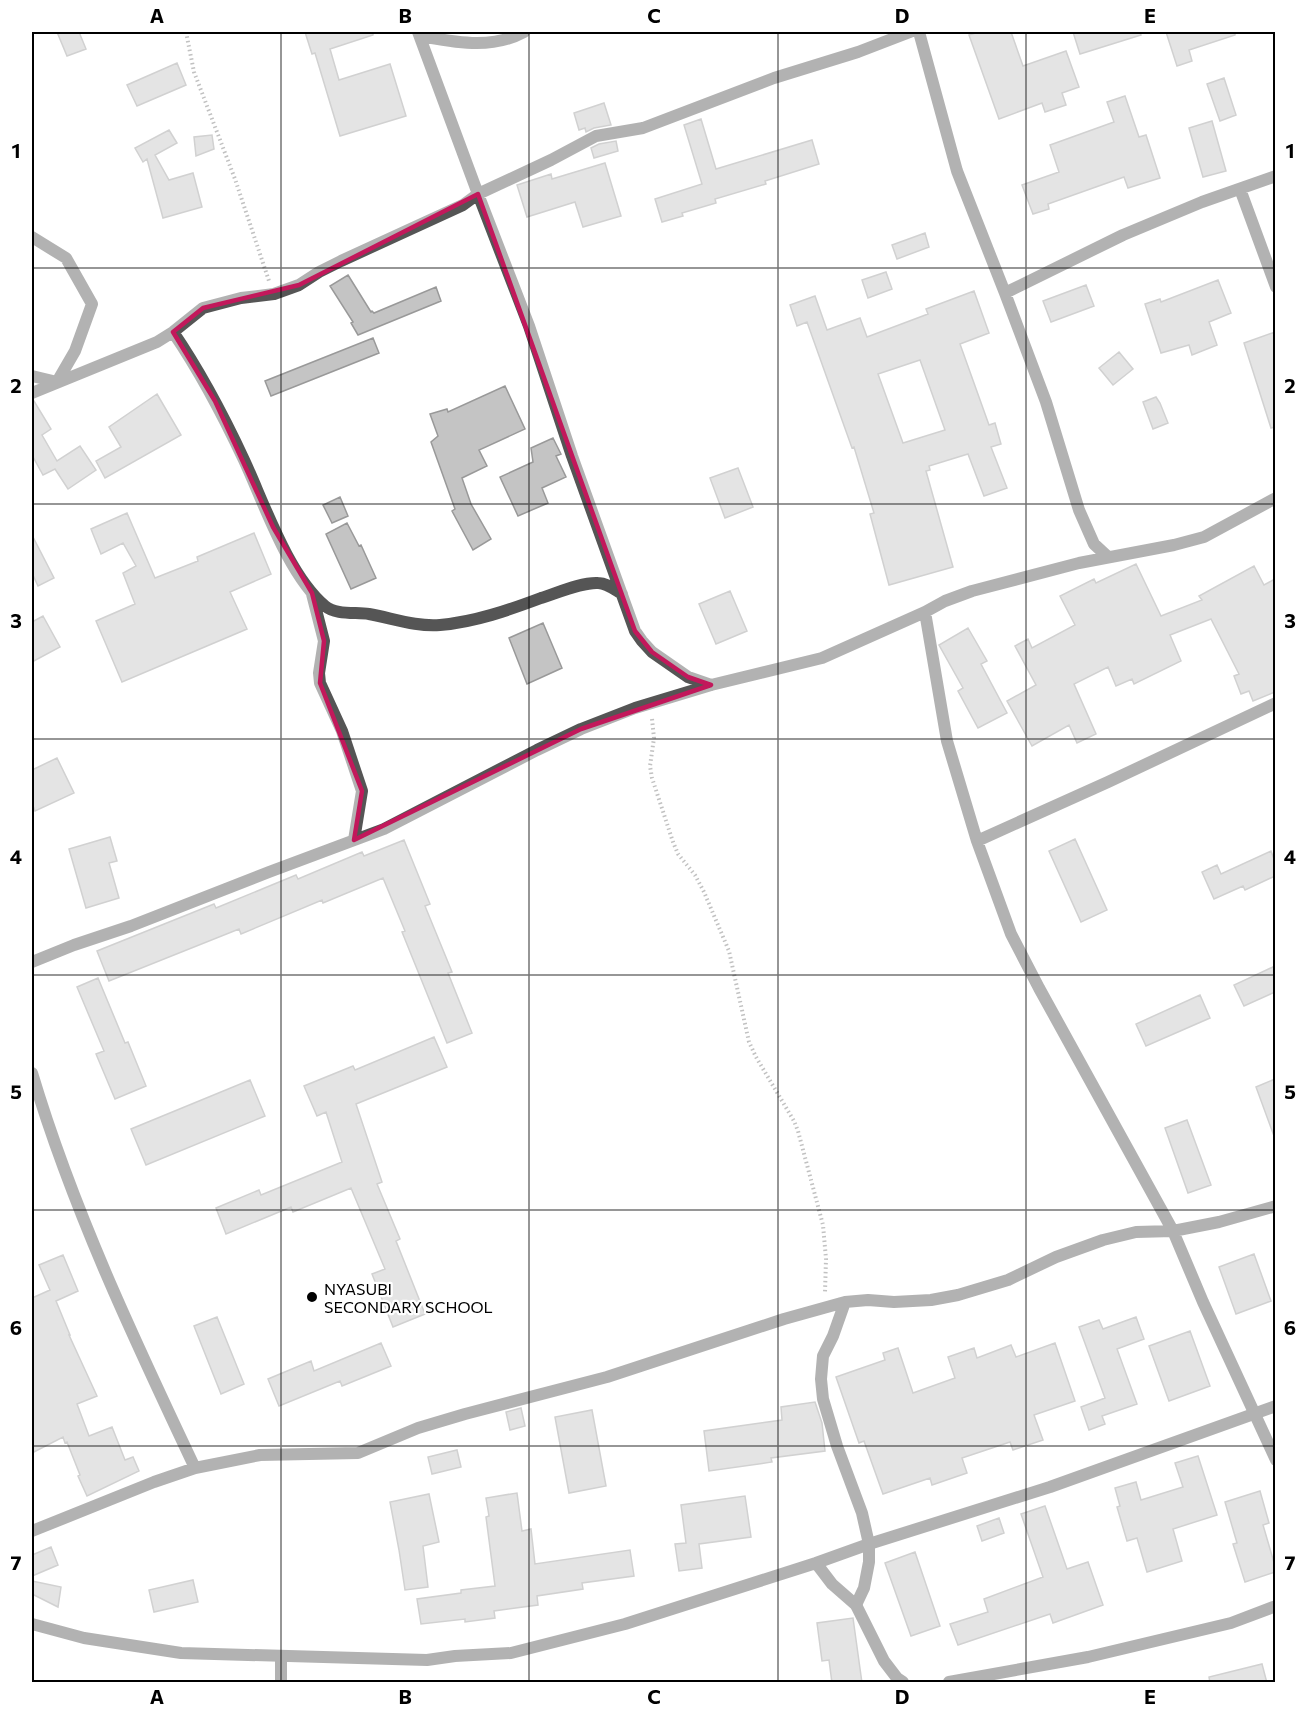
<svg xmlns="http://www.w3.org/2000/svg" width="1307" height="1714" font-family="Commissioner,sans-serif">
<rect width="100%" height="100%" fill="#fff"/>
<!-- building -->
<path fill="#c4c4c4" stroke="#999" stroke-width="1.5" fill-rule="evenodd" d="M57,32h22l7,17 -19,7z
M305,32h68v3l-43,14 9,31 51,-16 16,52 -66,20 -25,-83 -3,1z
M979,32h32l12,34 43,-15 13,36 -17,6 4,12 -21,7 -3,-9 -43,16 -30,-84z
M1073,32h67l1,3 -61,19z
M1166,32h69v3l-46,15 3,11 -15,5z
M177,63l9,22 -49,21 -10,-21z
M1224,78l12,37 -16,6 -13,-37z
M1125,96l14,41 7,-2 14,43 -32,10 -4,-11 -76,27 1,5 -16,5 -11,-29 37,-13 -9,-27 64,-23 -7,-20z
M604,103l7,22 -17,3 -8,4 -1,-4 -6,2 -5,-17z
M701,119l15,50 96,-29 7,24 -54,17 1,3 -51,15 1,4 -34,10 1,3 -21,6 -7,-23 47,-15 -18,-59z
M1212,121l14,50 -23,6 -14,-49z
M169,130l8,13 -22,12 14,25 24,-7 9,34 -39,11 -16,-59 -4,3 -8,-14z
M212,135l2,14 -18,7 -2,-19z
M616,141l2,10 -24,7 -3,-10 8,-4z
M605,163l16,53 -38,11 -8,-25 -48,15 -10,-32 34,-11 1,5z
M925,233l4,14 -32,12 -5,-14z
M886,272l6,17 -24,9 -6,-18z
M348,275l23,37 1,-1 2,2 62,-26 5,14 -83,34 -7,-12 2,-1 -23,-36z
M1218,280l13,33 -22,9 8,23 -25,10 -3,-10 -28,8 -16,-49 15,-5 1,3z
M1086,285l8,21 -43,16 -8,-21z
M974,291l15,42 -29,11 29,81 6,-2 6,21 -10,3 16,41 -23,8 -16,-42 -39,12 1,4 -4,1 27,96 -64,18 -19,-71 4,-1 -20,-66 -2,1 -45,-126 -10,4 -7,-21 25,-9 12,34 33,-12 7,19 61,-23 -2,-5zM920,360l25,70 -42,13 -25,-69z
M1275,332v95l-4,1 -27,-85z
M373,338l6,15 -108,43 -6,-15z
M1119,352l14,17 -20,16 -14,-17z
M505,386l20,43 -46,21 8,16 -25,12 9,26 20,35 -18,11 -21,-39 3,-2 -24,-67 7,-6 -8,-22 17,-5 1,3z
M157,394l24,41 -76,43 -9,-17 25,-14 -12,-20z
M1156,397l4,6 8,20 -15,6 -10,-27z
M32,401h2l17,28 -9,6 15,26 23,-15 16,24 -28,19 -13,-20 -12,6 -11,-20z
M553,438l8,16 -5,2 10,21 -24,11 6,15 -30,13 -18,-39 33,-15 -2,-14z
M738,468l15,39 -28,11 -15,-40z
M340,497l8,19 -16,7 -9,-18z
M127,513l28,65 43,-17 -1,-4 57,-24 17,41 -41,18 17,37 -125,53 -26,-61 39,-17 -12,-31 13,-7 -13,-23 -22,11 -10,-25z
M347,523l12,23 2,-1 15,33 -25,11 -25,-55z
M32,535l22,43 -16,8 -6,-13z
M1136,564l25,52 41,-16 -3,-4 55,-30 10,19 11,-6v113l-22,9 -4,-10 -8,3 -7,-18 5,-2 -28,-55 -41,16 11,26 -47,23 -2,-5 -16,7 -8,-19 -34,17 22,50 -19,9 -8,-18 -37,21 -25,-45 29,-16 -21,-39 13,-7 4,9 43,-23 -15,-29 34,-17 2,4z
M730,591l17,40 -31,13 -17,-40z
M43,616l17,31 -28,15v-40z
M543,623l19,45 -35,16 -18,-46z
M968,628l19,33 -6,3 26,49 -29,15 -20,-37 5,-3 -24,-43z
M57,758l17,35 -39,18 -3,-8v-33z
M110,837l7,24 -8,2 10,35 -33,10 -17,-59z
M1075,839l32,71 -26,12 -32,-71z
M404,840l26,64 -5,2 27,66 -4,1 24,60 -25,10 -45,-111 3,-1 -22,-53 -60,25 -1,-3 -81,34 -2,-5 -130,52 -12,-30 117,-47 2,4 80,-33 2,4 64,-27 2,4z
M1271,851l4,11v14l-30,14 -2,-4 -29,13 -12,-27 15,-7 4,9z
M1275,966v26l-31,14 -10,-21z
M98,978l27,65 3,-1 18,44 -31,13 -19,-45 8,-3 -27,-64z
M1200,995l10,23 -64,28 -10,-22z
M434,1037l13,30 -91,37 26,78 -5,2 23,55 -4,2 29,73 -32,13 -21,-53 13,-5 -34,-81 -58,24 -2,-5 -65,27 -10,-26 43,-18 2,5 81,-33 -16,-50 -9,4 -13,-30 49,-20 2,4z
M1275,1079v56l-1,1 -18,-49z
M250,1080l15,36 -119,49 -15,-36z
M1187,1120l24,65 -23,8 -23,-65z
M1254,1254l17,47 -35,13 -17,-47z
M63,1255l15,36 -22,10 14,34h-1l28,61 -20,8 12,32 23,-9 13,33 8,-3 6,14 -52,25 -9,-20 2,-1 -13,-33 -2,1 -2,-6 -31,16v-155l18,-8 -11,-25z
M217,1317l27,67 -23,10 -27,-68z
M1136,1317l8,22 -27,10 20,55 -35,12 3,8 -16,6 -8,-23 24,-9 -26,-71 20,-7 4,9z
M1190,1331l20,55 -41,15 -20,-55z
M381,1343l10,23 -49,20 -2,-5 -61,25 -11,-27 43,-18 3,10z
M1055,1343l20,58 -41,14 9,25 -30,10 -3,-8 -48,16 5,15 -35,12 -2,-7 -47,16 -19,-53 -5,2 -23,-66 49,-17 -2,-7 15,-5 15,45 42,-15 -7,-21 26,-9 3,10 34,-13 5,12z
M815,1402l7,21 3,28 -54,7 1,4 -63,9 -5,-40 78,-11 -1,-13z
M521,1408l4,18 -15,4 -4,-18z
M592,1410l14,76 -37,7 -14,-76z
M457,1450l4,17 -29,7 -4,-17z
M1198,1456l19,59 -44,14 9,32 -35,11 -10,-34 -10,3 -10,-34 3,-1 -5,-18 21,-6 5,18 42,-13 -8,-24z
M1260,1491l9,32 -6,2 12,41v6l-30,10 -12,-38 4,-1 -12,-41z
M517,1493l5,38 9,-2 4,35 95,-14 4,26 -52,7 1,6 -46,7 1,9 -44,6 1,7 -30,4v-3l-44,5 -4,-25 44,-6v-3l34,-4 -9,-69 3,-1 -3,-18z
M429,1494l10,48 -16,4 5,41 -23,3 -6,-40 -9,-48z
M745,1496l6,41 -52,7 3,24 -23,3 -4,-27 11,-1 -5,-38z
M1045,1506l22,63 21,-7 15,43 -50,18 -3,-9 -92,31 -8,-21 38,-12 -4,-13 59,-22 -22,-63z
M999,1518l5,15 -22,8 -5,-15z
M51,1547l7,18 -26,11v-21z
M915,1552l25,74 -29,10 -26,-73z
M193,1580l5,22 -44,10 -5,-22z
M32,1581l29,6 -3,20 -26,-13z
M853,1618l9,65h-30l-3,-23 -7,1 -5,-38z
M1262,1664l5,19h-57l-1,-6z"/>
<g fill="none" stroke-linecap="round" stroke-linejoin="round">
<!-- path -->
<path stroke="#777" stroke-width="4" stroke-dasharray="1.5 3" stroke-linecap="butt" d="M186,32l8,40 41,107 34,102
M652,719l2,19 -4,28 2,12 21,64 5,12 17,21 9,17 25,59 20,91 7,15 38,64 4,10 25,94 3,34 -1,33"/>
<!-- minor -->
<path stroke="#555" stroke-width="12" d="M418,32l60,162 51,132 43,130 63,175 7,10 10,11 36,25 23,8
M919,32l38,139 48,122 41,109 33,108 15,34 14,13
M420,36c35,6 71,14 104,-4
M1240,189l36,98
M32,237l34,21 26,46 -17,47 -18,31 -25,-6
M1005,293l118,-58 79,-33 74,-26
M173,332c28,41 50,83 71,128 20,43 44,115 81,146 11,9 30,6 44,8 23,4 47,13 71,11 35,-3 69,-15 101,-27 16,-5 41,-16 57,-15 9,0 17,7 24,11
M32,393l125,-51 16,-10 30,-24 38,-10 33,-4 25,-9 20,-13 22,-11 122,-56 15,-11 73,-34 45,-24 47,-8 131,-50 84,-26 52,-20
M312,594l12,47 -5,32 1,10 22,48 20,60 -8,49
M925,612l22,129 30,100 34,93 28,54 134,243 30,71 73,158
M977,841l131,-59 168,-79
M32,962l42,-17 57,-19 138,-54 115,-43 153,-79 44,-21 54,-21 76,-23 111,-27 103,-46 20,-11 27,-10 107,-28 95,-18 30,-8 72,-39
M32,1073c41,137 102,266 163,395
M845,1302l-12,34 -10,20 -2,23 2,20 14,47 25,67 7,31v18l-5,26 -8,17
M32,1531l122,-49 41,-14 65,-13 98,-2 60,-25 47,-14 142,-37 177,-58 61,-17 23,-2 26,2 37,-2 27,-5 50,-15 48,-23 47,-17 33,-8 37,-1 46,-9 57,-16
M281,1656v26"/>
<!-- tertiary -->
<path stroke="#555" stroke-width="12" d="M816,1563l16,21 24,21 28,56 13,17 6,4
M32,1624l52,14 97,15 246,7 28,-4 56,-3 114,-29 191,-61 53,-19 181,-57 226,-81
M949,1682l139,-25 143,-34 45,-17"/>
</g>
<!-- marked area -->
<path d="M0 0H1307V1714H0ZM478,194l157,437 17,21 36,25 23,8 -130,44 -227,111 8,-49 -42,-108 4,-42 -12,-48 -39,-66 -58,-126 -42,-69 30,-24 96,-23z" fill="#fff" fill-opacity=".55" fill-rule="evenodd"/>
<path fill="none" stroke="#c2185b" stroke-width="4.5" stroke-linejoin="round" d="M478,194l157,437 17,21 36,25 23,8 -130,44 -227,111 8,-49 -42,-108 4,-42 -12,-48 -39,-66 -58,-126 -42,-69 30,-24 96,-23z"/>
<!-- grid -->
<path fill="none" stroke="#000" stroke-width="1.5" stroke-opacity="0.55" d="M281,32v1650M529,32v1650M778,32v1650M1026,32v1650M32,268h1244M32,504h1244M32,739h1244M32,975h1244M32,1210h1244M32,1446h1244"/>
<!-- markers -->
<circle fill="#000" stroke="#fff" stroke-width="2" cx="312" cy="1297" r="6"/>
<g text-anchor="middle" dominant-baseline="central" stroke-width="4.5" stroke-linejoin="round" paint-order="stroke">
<!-- poi labels -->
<g font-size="16" fill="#000" stroke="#fff" text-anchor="start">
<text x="324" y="1288">NYASUBI<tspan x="324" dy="18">SECONDARY SCHOOL</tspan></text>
</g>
</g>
<!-- border -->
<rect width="1307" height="1714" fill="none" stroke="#ffffff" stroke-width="66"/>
<rect x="33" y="33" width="1241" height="1648" fill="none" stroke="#000" stroke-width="2"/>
<g font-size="20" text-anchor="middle" font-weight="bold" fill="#000">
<text x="157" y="23">A</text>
<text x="405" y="23">B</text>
<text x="654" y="23">C</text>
<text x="902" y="23">D</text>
<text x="1150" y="23">E</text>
<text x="16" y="158">1</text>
<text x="1290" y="158">1</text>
<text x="16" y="393">2</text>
<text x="1290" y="393">2</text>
<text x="16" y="628">3</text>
<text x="1290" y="628">3</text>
<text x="16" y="864">4</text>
<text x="1290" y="864">4</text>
<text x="16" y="1099">5</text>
<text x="1290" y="1099">5</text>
<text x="16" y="1335">6</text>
<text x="1290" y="1335">6</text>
<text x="16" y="1570">7</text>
<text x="1290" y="1570">7</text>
<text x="157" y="1704">A</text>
<text x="405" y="1704">B</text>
<text x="654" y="1704">C</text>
<text x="902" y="1704">D</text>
<text x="1150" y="1704">E</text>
</g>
</svg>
